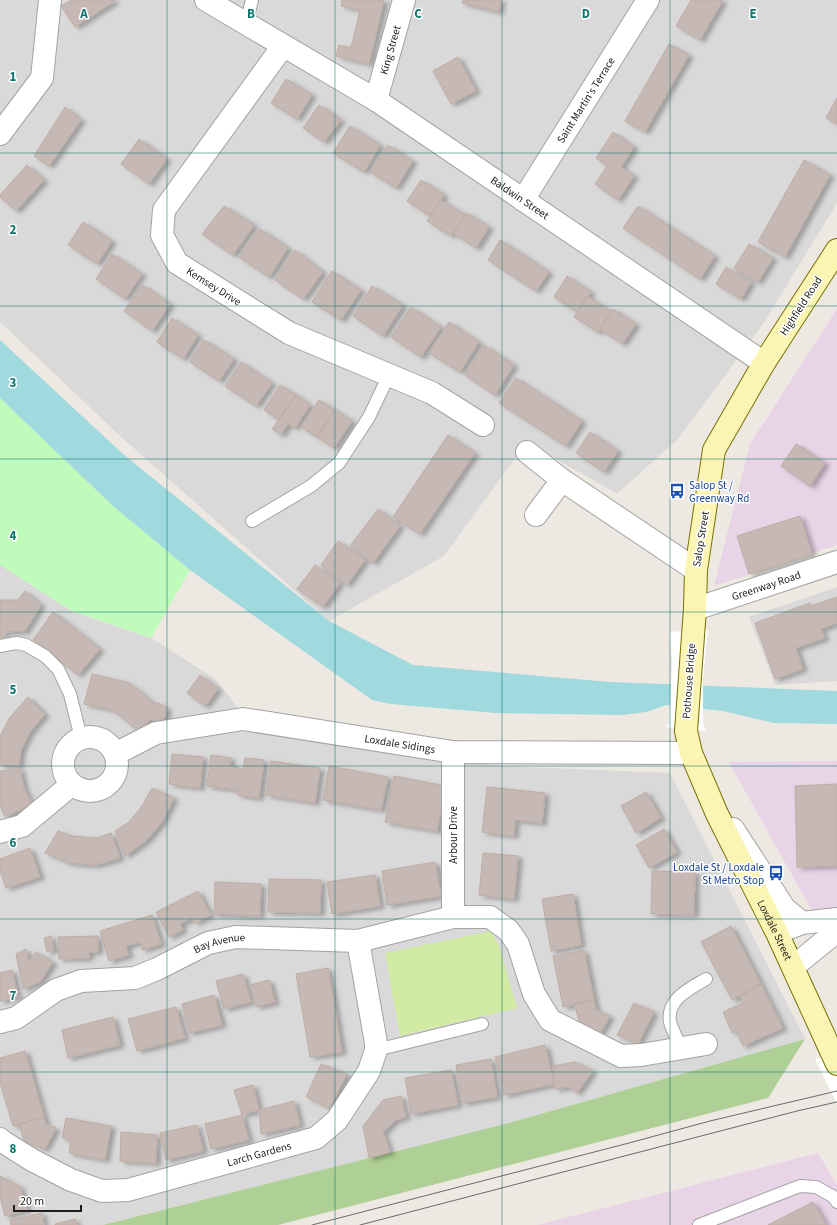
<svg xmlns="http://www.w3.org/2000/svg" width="837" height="1225" font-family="'Source Sans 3',sans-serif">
<defs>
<filter id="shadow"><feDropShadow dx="4.5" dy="2.5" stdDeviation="2" flood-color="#0004"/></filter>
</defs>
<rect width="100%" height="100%" fill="#eee8e2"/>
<!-- residential -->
<path fill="#dad9d9" d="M0,0h837v203l-74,121 -85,115 -61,55 -90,-52 -83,114 -115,65 -209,-185 -120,-114z
M0,565l72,46 79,27 63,40 42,52 247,36 167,7 135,266 -300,85 -402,101h-103z
M837,587v94l-62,4 -26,-68z"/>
<!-- industrial -->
<path fill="#e8d3e7" d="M837,309v236l-123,41 36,-142z
M837,761v146l-20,6 -6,-4 -82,-147z
M818,1153l19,32v40h-299z"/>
<!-- grass -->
<path fill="#d1eba5" d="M491,931l8,15 18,62 -117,28 -15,-83z"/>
<!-- forest -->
<path fill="#aecf95" d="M805,1039l-37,59 -490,127h-175l402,-101z"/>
<!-- park -->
<path fill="#c0fbbc" d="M0,398l113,108 77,64 -39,68 -79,-27 -72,-46z"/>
<!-- water -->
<path fill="#a0d9de" d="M0,340l123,114 206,167 84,44 197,17 227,9v33l-63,-1 -51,-12 -57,-6 -20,7 -24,3 -126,-2 -105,-9 -19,-4 -182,-130 -77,-64 -113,-108z"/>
<!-- pier -->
<path fill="#fff" d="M708,629l-5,50v44l3,8 -40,-4 3,-4 3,-60 -2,-31z
M837,1054v50l-22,-45z"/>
<!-- building -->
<path fill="#c6b9b5" stroke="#c0aca4" filter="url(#shadow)" d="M71,0h44v1l-40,26 -14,-21z
M342,0h42l-15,64 -33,-8 3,-11 12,3 9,-38 -19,-4z
M463,0h38l-2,12 -37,-9z
M691,0h32l-23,40 -24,-14z
M669,44l20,11 -44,77 -20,-11z
M458,57l18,34 -25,13 -18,-33z
M286,79l26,16 -15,24 -26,-16z
M837,98v26l-11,-6z
M319,105l22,15 -17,22 -21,-14z
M65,107l16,13 -32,46 -15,-10z
M350,126l30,19 -16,27 -31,-19z
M613,132l21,15 -13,20 13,9 -16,24 -23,-16 12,-18 -11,-8z
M139,139l28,20 -18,25 -28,-20z
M388,145l25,16 -17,27 -26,-16z
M804,160l26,15 -45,82 -27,-15z
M27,165l17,15 -28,31 -16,-14v-2z
M421,180l23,15 -14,21 -23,-15z
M441,200l24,15 -14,21 -24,-15z
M224,206l30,19 -21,30 -31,-21z
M638,206l77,50 -15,23 -77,-51z
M467,213l22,14 -13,21 -23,-15z
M83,222l29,19 -15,23 -29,-19z
M260,229l28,19 -19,29 -30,-20z
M500,240l49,32 -13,19 -48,-31z
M749,244l24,14 -15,24 -24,-14z
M295,250l28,22 -20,27 -28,-19z
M112,254l30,20 -17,25 -29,-20z
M726,267l25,15 -10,17 -25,-15z
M332,271l29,19 -20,30 -29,-18z
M567,276l24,16 -14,20 -23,-15z
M143,285l27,19 -18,27 -28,-20z
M372,286l31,19 -20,31 -30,-20z
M587,296l24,16 -13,20 -24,-15z
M411,307l30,20 -20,30 -30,-20z
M613,309l23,15 -14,20 -22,-15z
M172,318l26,17 -15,24 -26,-17z
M449,322l30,20 -19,30 -31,-19z
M204,340l30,19 -15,22 -29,-19z
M484,345l30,20 -19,30 -30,-20z
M241,362l31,21 -16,23 -31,-20z
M516,378l66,43 -16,25 -67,-43z
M280,385l16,10 -17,25 -15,-10z
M296,395l14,10 -15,23 -7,-4 -7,11 -9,-6z
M319,400l16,10 -18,27 -16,-10z
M335,410l17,11 -18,27 -17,-11z
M590,432l28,19 -14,21 -28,-19z
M448,435l27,18 -55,81 -27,-17z
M796,444l29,19 -15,23 -29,-20z
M378,509l22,17 -27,37 -23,-17z
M800,516l12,38 -63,20 -12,-38z
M338,541l27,19 -18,25 -26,-20z
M315,565l25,18 -17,24 -26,-18z
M25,591l16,14 -16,26 -22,1v6l-3,-1v-37h18z
M837,597v26l-16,6 4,9 -29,10 7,21 -28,10 -20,-56 55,-20 1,3z
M53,612l47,37 -22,26 -45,-35z
M92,674l34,8 12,8 16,14 4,-1 9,5 -1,8 -8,6 -7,-3 -13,12 -20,-17 -9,-5 -25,-5z
M200,675l18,14 -13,17 -18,-13z
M28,697l17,17 -15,18 -9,18 -2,16 -19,-1v-29l10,-19z
M172,754l31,3 -3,31 -31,-4z
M211,755l20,3 -1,8 13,3 2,-11 19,2 -5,38 -22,-3 1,-5 -31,-4z
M271,761l49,7 -5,35 -49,-8z
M329,766l59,11 -7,33 -58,-10z
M20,769l4,19 8,16 -27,13 -5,-12v-34z
M394,776l46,9 4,8 -7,38 -52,-9z
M837,784v82l-40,1 -2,-81z
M487,787l58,6 -3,30 -27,-3 -1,16 -32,-4z
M152,788l22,10 -12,24 -15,18 -22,16 -10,-25 14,-9 13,-16z
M646,792l15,26 -25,15 -15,-27z
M664,829l13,23 -28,16 -13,-23z
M58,831l13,5 26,2 14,-5 9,25 -24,7 -27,-2 -24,-10z
M30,848l10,29 -34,11 -6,-17v-12z
M483,853l35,3 -4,43 -35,-4z
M435,862l6,34 -54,9 -5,-34z
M652,871l43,1 -1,43 -43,-1z
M375,875l5,31 -48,8 -5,-32z
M269,879l52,1 -1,33 -52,-1z
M215,882l46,2 -1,32 -46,-2z
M198,891l13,24 -16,8 -3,-5 -12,6 3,6 -14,7 -13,-25z
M573,894l8,51 -30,6 -9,-52z
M152,915l9,29 -19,6 -2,-8 -14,4 3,9 -20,6 -9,-30z
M731,926l30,58 -29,16 -31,-58z
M51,936l3,14 -7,2 -3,-14z
M98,936v16h-9v6l-30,1 -1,-22z
M26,949l3,13 7,-10 17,10 -13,20 -17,7 -7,-35z
M584,950l10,50 -31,7 -10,-51z
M328,968l14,84 -32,5 -14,-83z
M12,970l6,27 -18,4v-28z
M243,974l8,28 -27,7 -8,-28z
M269,980l6,22 -19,5 -6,-22z
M761,984l22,44 -40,18 -7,-15 -4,2 -9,-21 20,-9 -3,-7z
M214,995l8,30 -33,8 -7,-29z
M594,1000l2,10 14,6 -10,18 -20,-11 -6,-19z
M634,1003l20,9 -16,32 -21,-9z
M176,1007l9,31 -48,13 -9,-32z
M113,1017l7,28 -52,13 -6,-28z
M545,1045l9,39 -50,11 -9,-38z
M25,1051l19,66 -31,9 -13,-43v-25z
M491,1059l6,38 -35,6 -6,-38z
M575,1062l18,9 -16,22 -8,-6 -14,2 -2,-23z
M321,1064l26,10 -18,34 -23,-11z
M451,1070l7,35 -47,9 -6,-36z
M253,1085l6,25 -17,5 -8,-25z
M401,1096l5,21 -10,3 -13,12 7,20 -21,6 -6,-32 20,-26z
M294,1101l6,24 -39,9 -2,-24z
M242,1115l7,25 -38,9 -6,-25z
M44,1117l2,8 10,3 -11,21 -21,-8 -5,-17z
M66,1118l45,8 -6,34 -36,-7 2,-13 -9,-2z
M197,1125l6,26 -37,9 -6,-27z
M121,1132l36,3 -1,28 -36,-2z
M0,1176l20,11 7,23 -22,6 -4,-16h-1z
M813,1202l13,23h-58z
M42,1213l2,12h-33l-1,-5z
M75,1219l2,6h-22v-1z"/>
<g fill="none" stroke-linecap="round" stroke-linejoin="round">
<!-- lane casing -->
<g stroke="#a3a3a3" stroke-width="14">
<path id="lane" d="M246,24l6,-24
M252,521l59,-35 28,-23 30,-46 20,-42
M0,646l16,-3 10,2 19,11 13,13 12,25 11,44
M681,1048c-3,-8 -9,-18 -11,-26 -4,-23 21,-34 36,-43
M376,1050l106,-26
M699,1225l101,-39 16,1 18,10 3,5"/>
</g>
<!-- street casing -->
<g stroke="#a3a3a3" stroke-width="24">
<g id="street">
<path id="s1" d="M206,0l170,100 388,263"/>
<path id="s2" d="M283,46l-119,164 -2,25 15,28 112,70 143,60 51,32"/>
<path id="s3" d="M376,100l28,-100"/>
<path d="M0,134l42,-56 8,-78"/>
<path id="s4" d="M523,200l125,-200"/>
<path d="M527,452l35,28 134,90"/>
<path d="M536,515l26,-35"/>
<path id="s5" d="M695,609l142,-47"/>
<circle cx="90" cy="764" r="27"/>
<path d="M453,752v165"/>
<path id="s6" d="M115,754l41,-21 87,-14 210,33 238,1"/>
<path d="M733,829l30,46 21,33 18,15"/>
<path d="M0,832l22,-6 49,-41"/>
<path d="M789,928l13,-5 35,-4"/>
<path d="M793,967l44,-36"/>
<path id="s7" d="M0,1022l16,-4 40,-28 25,-9 54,-3 22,-9 51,-26 28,-6 122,4 95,-24h37l18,13 10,14 16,50 16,26 71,36 20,-1 65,-11"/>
<path id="s8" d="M0,1139l5,4 27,17 39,20 31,11 26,-1 188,-52 21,-18 32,-49 7,-21v-7l-18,-102"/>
</g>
</g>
<!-- secondary casing -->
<g stroke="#757101" stroke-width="24">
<g id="secondary">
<path id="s9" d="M837,250l-73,113 -50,87 -18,120 -1,39 -9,122 5,22 26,61 60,119 60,131"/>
</g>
</g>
<!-- lane -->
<use href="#lane" stroke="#fff" stroke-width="12"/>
<!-- street -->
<use href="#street" stroke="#fff" stroke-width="22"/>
<!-- secondary -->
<use href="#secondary" stroke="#fbf4b3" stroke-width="22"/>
<!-- tram -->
<path stroke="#6a6a6a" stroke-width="1" d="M312,1225l317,-82 81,-22 127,-30
M360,1225l437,-114 40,-9"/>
</g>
<!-- grid -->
<path fill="none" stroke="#0f766e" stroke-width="1" stroke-opacity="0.55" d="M167,0v1225M335,0v1225M502,0v1225M670,0v1225M0,153h837M0,306h837M0,459h837M0,612h837M0,766h837M0,919h837M0,1072h837"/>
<!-- icons -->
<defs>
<g id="bus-bare" transform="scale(1.2)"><path d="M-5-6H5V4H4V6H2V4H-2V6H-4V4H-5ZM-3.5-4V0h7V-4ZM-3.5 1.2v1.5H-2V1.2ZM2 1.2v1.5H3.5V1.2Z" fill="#1a4fb4" stroke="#fff" stroke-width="2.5" paint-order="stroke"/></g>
</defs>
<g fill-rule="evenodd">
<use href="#bus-bare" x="677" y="491"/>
<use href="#bus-bare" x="776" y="873"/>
</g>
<g text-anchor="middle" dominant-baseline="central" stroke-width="3" stroke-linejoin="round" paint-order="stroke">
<!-- street labels -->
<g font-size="11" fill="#1c1c1c" stroke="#fff">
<text stroke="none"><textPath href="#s3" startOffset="52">King Street</textPath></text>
<text stroke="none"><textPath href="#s4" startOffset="118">Saint Martin's Terrace</textPath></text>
<text stroke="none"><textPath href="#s1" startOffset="371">Baldwin Street</textPath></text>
<text stroke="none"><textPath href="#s2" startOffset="303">Kemsey Drive</textPath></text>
<text transform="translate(801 306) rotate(-57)">Highfield Road</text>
<text transform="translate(701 539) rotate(-81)">Salop Street</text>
<text stroke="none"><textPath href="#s5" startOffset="75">Greenway Road</textPath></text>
<text transform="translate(689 681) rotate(-86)">Pothouse Bridge</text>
<text stroke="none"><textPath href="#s6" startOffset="293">Loxdale Sidings</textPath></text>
<text transform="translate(453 835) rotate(-90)">Arbour Drive</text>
<text stroke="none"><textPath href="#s9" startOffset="736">Loxdale Street</textPath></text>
<text stroke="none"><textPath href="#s7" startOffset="238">Bay Avenue</textPath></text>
<text stroke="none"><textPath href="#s8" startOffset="277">Larch Gardens</textPath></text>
</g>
<!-- transit labels -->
<g font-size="11" fill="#164399" stroke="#fff" text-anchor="start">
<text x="689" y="485">Salop St /<tspan x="689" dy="13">Greenway Rd</tspan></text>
<text x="764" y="867" text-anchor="end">Loxdale St / Loxdale<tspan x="764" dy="13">St Metro Stop</tspan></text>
</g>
</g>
<g font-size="13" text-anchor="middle" font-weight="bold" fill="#0f766e" stroke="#fff" stroke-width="3" stroke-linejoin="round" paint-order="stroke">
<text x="84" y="18">A</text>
<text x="251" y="18">B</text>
<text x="418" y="18">C</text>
<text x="586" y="18">D</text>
<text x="753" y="18">E</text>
<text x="13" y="81">1</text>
<text x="13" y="234">2</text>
<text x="13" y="387">3</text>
<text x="13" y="540">4</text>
<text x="13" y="694">5</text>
<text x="13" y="847">6</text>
<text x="13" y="1000">7</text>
<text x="13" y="1153">8</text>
</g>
<!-- scale -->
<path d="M14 1205v6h67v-6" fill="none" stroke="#1c1c1c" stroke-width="2"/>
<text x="20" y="1205" font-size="12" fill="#1c1c1c" stroke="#ffffff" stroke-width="3" paint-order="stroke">20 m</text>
</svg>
